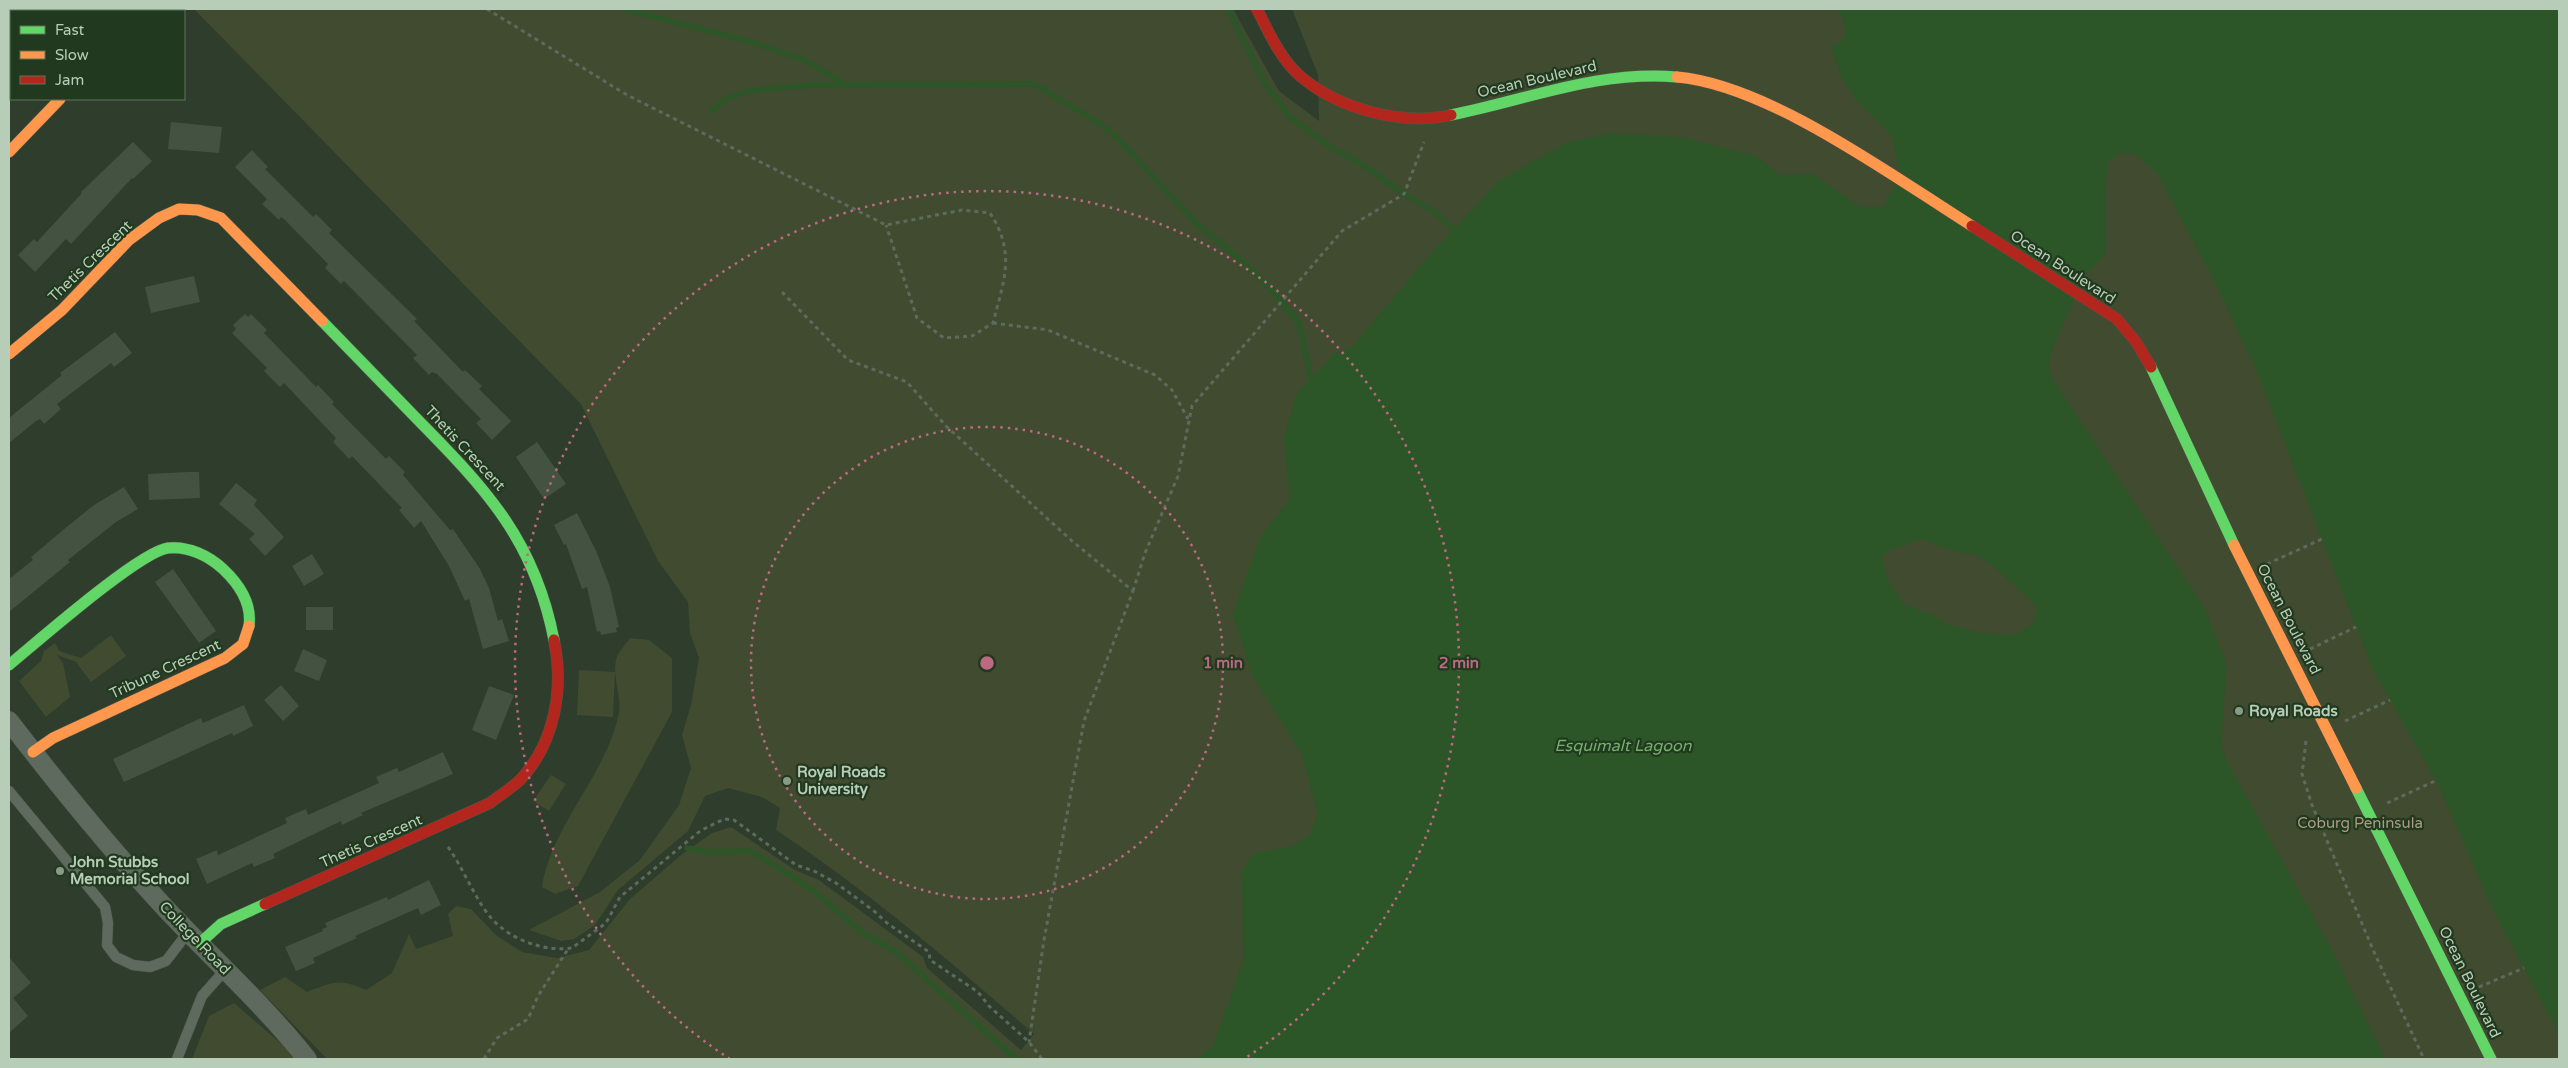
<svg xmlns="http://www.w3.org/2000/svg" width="2568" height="1068" font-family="'Varela Round',sans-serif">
<rect width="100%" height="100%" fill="#2e3d2c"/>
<!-- green -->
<path fill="#414b2f" d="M194,9h1039l46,82 40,30 -1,-46 -26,-66h610l301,72 356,463v515h-2232l-67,-69 25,-13 22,15c27,-10 31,-14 59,-2l26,-17 17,-39 7,15 37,-13 -5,-22 8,-8 15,3 26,27 25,16 35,6 32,-8 41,-51 51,-44 31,-22 19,-6 64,43 24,10 104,77 4,11 94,82 13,-16c-83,-72 -166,-143 -258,-204l4,-22 -18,-11 -34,-9 -23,8 -17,35 -70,59 -23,35 -21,14 -13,2 -32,-11 71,-38 40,-32 39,-55 12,-37 -9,-33 9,-30 8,-47 -9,-25 -2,-31 -30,-41 -77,-157z
M111,635l15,21 -35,26 -15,-20 -19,-7 6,8 7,34 -24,20 -27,-36 22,-20 3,-10 11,-8 4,8 22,7z
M630,638l19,2 23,18v54l-94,174 -23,8 -13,-7c10,-63 62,-109 76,-170 5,-18 -6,-39 -2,-57 1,-7 10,-16 14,-22z
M579,670l36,2 -2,45 -36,-2z
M551,775l15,9 -17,27 -16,-10z
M234,1003l51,44 9,12h-102l17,-43z"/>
<!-- water -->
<path fill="#2c5628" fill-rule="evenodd" d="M1835,9h724v1025l-65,-122 -56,-128 -65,-114 -118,-303 -41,-87 -57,-107 -22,-19 -14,-2c-3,3 -10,7 -12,10 -5,8 -3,79 -4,93l-20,20 -21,47 -15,35 2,20 153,230 23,58 -6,79 6,18 105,188 53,109h-1188l16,-13 30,-84 -1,-91 12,-18 34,-6 22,-11 8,-22 -16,-59 -50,-81 -19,-60 28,-78 29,-37 -6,-61 12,-43 37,-40 19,-8 67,-80 81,-87 69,-38 43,-9 74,5 69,18 25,19 32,-2 48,34 23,-1 18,-30 -9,-40 -35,-35 -16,-24 -10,-31 10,-4 5,-7 -3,-17zM1923,539l25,11 28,5 16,10 39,35 6,10 -4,13 -10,8 -11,4 -33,-2 -31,-9 -11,-7 -33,-13 -16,-23 -6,-23 8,-8z"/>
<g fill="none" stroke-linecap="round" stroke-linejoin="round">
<!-- stream -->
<path stroke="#2c5628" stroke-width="5.5" d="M624,9l131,34 49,17 37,22
M1228,9l37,75 26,34 44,32 25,13 44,31 29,17 22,19
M711,111l17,-13 20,-7 64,-6 222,-1 68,41 18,16 76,82 44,36 29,28 30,36 12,56
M687,848l23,4 40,-1 40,24 25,17 49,42 32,18 120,107"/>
</g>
<!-- building -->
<path fill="#445242" d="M171,122l51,5 -3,26 -51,-4z
M133,142l19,19 -19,18 -1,-1 -61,66 -5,-5 -31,33 -17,-17 16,-16 3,3 45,-49 -1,-1z
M252,150l16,17 -3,2 48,48 3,-3 16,16 -3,3 88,86 -3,2 49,51 2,-2 17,16 -3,3 32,32 -19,19 -16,-17 5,-4 -44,-45 -5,-2 -3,3 -16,-17 4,-3 -73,-74 -3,3 -16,-16 3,-4 -43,-44 -4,-3 -2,3 -17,-16 5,-5 -32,-32z
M194,276l6,26 -49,11 -6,-26z
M245,314l3,3 3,-3 16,16 -3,3 52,54 2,-2 16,17 -2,2 54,55 3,-3 16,16 -2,3 47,55 3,-1 27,40 9,19 9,33 4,-2 7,22 -26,8 -14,-50 -4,2 -16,-35 -28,-45 -7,7 -15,-18 3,-2 -50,-52 -3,3 -16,-17 3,-4 -52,-55 -4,4 -16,-16 3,-3 -35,-35 4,-4 -3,-4z
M115,332l17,21 -18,14 -3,-4 -54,41 4,5 -17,15 -4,-5 -4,2 -27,22v-25l53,-43 -2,-2z
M537,442l29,42 -22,15 -28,-42z
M188,472h11l1,26 -51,2 -1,-26z
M236,483l21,17 -3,5 30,32 -19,19 -16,-17 6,-5 -36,-30z
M124,487l14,22 -22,13 -48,38 2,2 -61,50v-33l24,-19 -2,-3 32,-27 31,-25z
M577,513l20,40 13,34 9,40 -3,1 1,4 -16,3 -1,-4 -3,1 -10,-45 -5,2 -16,-45 -2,1 -10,-20z
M312,554l12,20 -20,12 -12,-20z
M173,569l43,62 -17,12 -44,-61z
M306,607h27v23h-27z
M303,649l24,11 -8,21 -25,-10z
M281,685l18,21 -16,15 -19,-21z
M489,686l25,9 -18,45 -24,-10z
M244,705l9,21 -20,10 -1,-3 -108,49 -11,-23 88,-41 2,5z
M443,752l10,22 -92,39 2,2 -21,10 -1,-4 -68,33 2,4 -21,9 -2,-4 -45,21 -11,-25 21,-9 1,5 69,-32 -2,-5 21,-9 2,6 71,-32 -3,-6 21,-9 2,4z
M429,880l12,25 -20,10 -3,-7 -63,28 2,2 -44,20 2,5 -19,8 -11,-24 38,-16 -1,-2 5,-2 -2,-4 62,-26 1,3z
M9,957l22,26 -18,15 15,18 -19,17z"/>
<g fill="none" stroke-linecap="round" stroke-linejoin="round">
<!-- lane casing -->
<g stroke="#4c574b" stroke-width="11">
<path id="lane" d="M9,791l96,116 3,16 -1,22 9,12 17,8 17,2 16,-6 23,-30
M177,1059l25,-63 23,-26"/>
</g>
<!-- street casing -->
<g stroke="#4c574b" stroke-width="20">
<path id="street" d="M71,9l2,2
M9,721c50,65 102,129 158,189 47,50 98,96 140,149"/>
</g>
<!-- fast casing -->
<g stroke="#4c574b" stroke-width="12">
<path id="fast" d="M1451,115c76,-15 147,-45 226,-38
M322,321c33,34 65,67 98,101 68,69 115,120 134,218
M2151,367l83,178
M9,665c28,-23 130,-113 159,-117 21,-2 41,8 55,21 16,15 29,35 26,57
M2356,788l135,271
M200,943l21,-19 44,-20"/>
</g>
<!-- slow casing -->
<g stroke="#4c574b" stroke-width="12">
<path id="slow" d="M145,11l2,-2
M1677,77c92,8 217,100 295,149
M9,152l51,-53
M9,354l53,-44 67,-70 30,-22 20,-9 19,1 23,8 101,103
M2234,545l122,243
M33,752l20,-14 172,-80 18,-14 6,-18"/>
</g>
<!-- jam casing -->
<g stroke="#4c574b" stroke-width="12">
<path id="jam" d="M1257,9c11,22 24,51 43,67 39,33 102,50 151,39
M1972,226l145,93 19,23 15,25
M265,904l225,-101c10,-8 22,-15 31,-24 34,-37 43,-90 33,-139"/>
</g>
<!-- path -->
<path stroke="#5e6a5d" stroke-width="3" stroke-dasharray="4 4" stroke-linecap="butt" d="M487,9l140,86 259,130 76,-15 28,3c26,40 14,67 3,110l-21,13 -28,2 -27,-20 -31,-93
M782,292l66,68 59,22 39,44 126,115 61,50 -49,130 -40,219 -15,102
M993,323l55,7 107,45 17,15 16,29
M2267,564l55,-25
M1133,591l12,-38 33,-77 14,-70 150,-175 62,-37 20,-52
M2310,649l46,-22
M2345,721l45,-21
M2306,741l-4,33 10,31 62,147 50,107
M2387,803l48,-22
M448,847c16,22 26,51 44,72 19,21 53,33 80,29l34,-25 14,-26 80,-66 24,-12 10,1 62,45 18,6 22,12 38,28 13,12 42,29 1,8 48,32 11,14 40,36 13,17
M2479,987l45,-19
M484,1059l13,-21 31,-19 10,-23 30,-47"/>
<!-- lane -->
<use href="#lane" stroke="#5e6a5d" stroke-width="10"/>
<!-- street -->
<use href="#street" stroke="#5e6a5d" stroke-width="19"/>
<!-- fast -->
<use href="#fast" stroke="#63d668" stroke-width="11"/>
<!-- slow -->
<use href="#slow" stroke="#ff974d" stroke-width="11"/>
<!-- jam -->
<use href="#jam" stroke="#b3261e" stroke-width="11"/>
</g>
<!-- distance rings -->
<g fill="none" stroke="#be6984" stroke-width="2.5" stroke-dasharray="2.5 5">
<circle cx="987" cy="663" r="236"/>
<path d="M730 1059A472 472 0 1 1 1244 1059"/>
</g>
<!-- markers -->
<g fill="#889b86" stroke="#21391e" stroke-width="2">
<circle cx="2239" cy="711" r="5"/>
<circle cx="787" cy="781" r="5"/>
<circle cx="60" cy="871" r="5"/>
</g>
<g text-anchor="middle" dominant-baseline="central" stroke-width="4.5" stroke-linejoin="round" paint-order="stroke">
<!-- street labels -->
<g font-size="15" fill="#b8cdb7" stroke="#21391e">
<text transform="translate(1537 79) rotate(-13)">Ocean Boulevard</text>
<text transform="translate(90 261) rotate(-44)">Thetis Crescent</text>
<text transform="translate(2063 267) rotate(33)">Ocean Boulevard</text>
<text transform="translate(465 448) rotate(47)">Thetis Crescent</text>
<text transform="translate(2289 619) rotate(63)">Ocean Boulevard</text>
<text transform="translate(165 669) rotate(-25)">Tribune Crescent</text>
<text transform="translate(371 841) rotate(-24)">Thetis Crescent</text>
<text transform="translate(195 938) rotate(46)">College Road</text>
<text transform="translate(2470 982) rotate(64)">Ocean Boulevard</text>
</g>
<!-- poi labels -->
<g font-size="15" font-weight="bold" fill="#b8cdb7" stroke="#21391e" text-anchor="start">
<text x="2249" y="711">Royal Roads</text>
<text x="797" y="772">Royal Roads<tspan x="797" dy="17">University</tspan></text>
<text x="70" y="862">John Stubbs<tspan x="70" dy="17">Memorial School</tspan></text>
</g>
<!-- park labels -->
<g font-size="15" fill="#ae9b82" stroke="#21391e">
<text x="2360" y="823">Coburg Peninsula</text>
</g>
<!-- water labels -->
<g font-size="16" font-style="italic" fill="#75ae6e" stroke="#21391e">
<text x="1623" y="746">Esquimalt Lagoon</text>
</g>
</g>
<circle cx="987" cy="663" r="8" fill="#be6984" stroke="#21391e" stroke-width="2.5"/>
<g font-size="15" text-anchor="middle" font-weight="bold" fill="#be6984" stroke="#21391e" stroke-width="4.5" stroke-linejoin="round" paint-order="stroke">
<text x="1223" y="668">1 min</text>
<text x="1459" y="668">2 min</text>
</g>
<!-- border -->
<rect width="2568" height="1068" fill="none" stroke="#b8cdb7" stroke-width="20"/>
<!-- legend -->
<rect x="10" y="10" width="175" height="90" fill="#21391e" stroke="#5d745b"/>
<rect x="20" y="26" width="25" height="8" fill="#63d668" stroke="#5d745b"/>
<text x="55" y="35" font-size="15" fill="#b8cdb7">Fast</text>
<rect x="20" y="51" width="25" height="8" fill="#ff974d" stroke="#5d745b"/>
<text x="55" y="60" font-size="15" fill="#b8cdb7">Slow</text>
<rect x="20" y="76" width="25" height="8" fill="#b3261e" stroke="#5d745b"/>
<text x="55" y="85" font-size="15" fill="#b8cdb7">Jam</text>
</svg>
